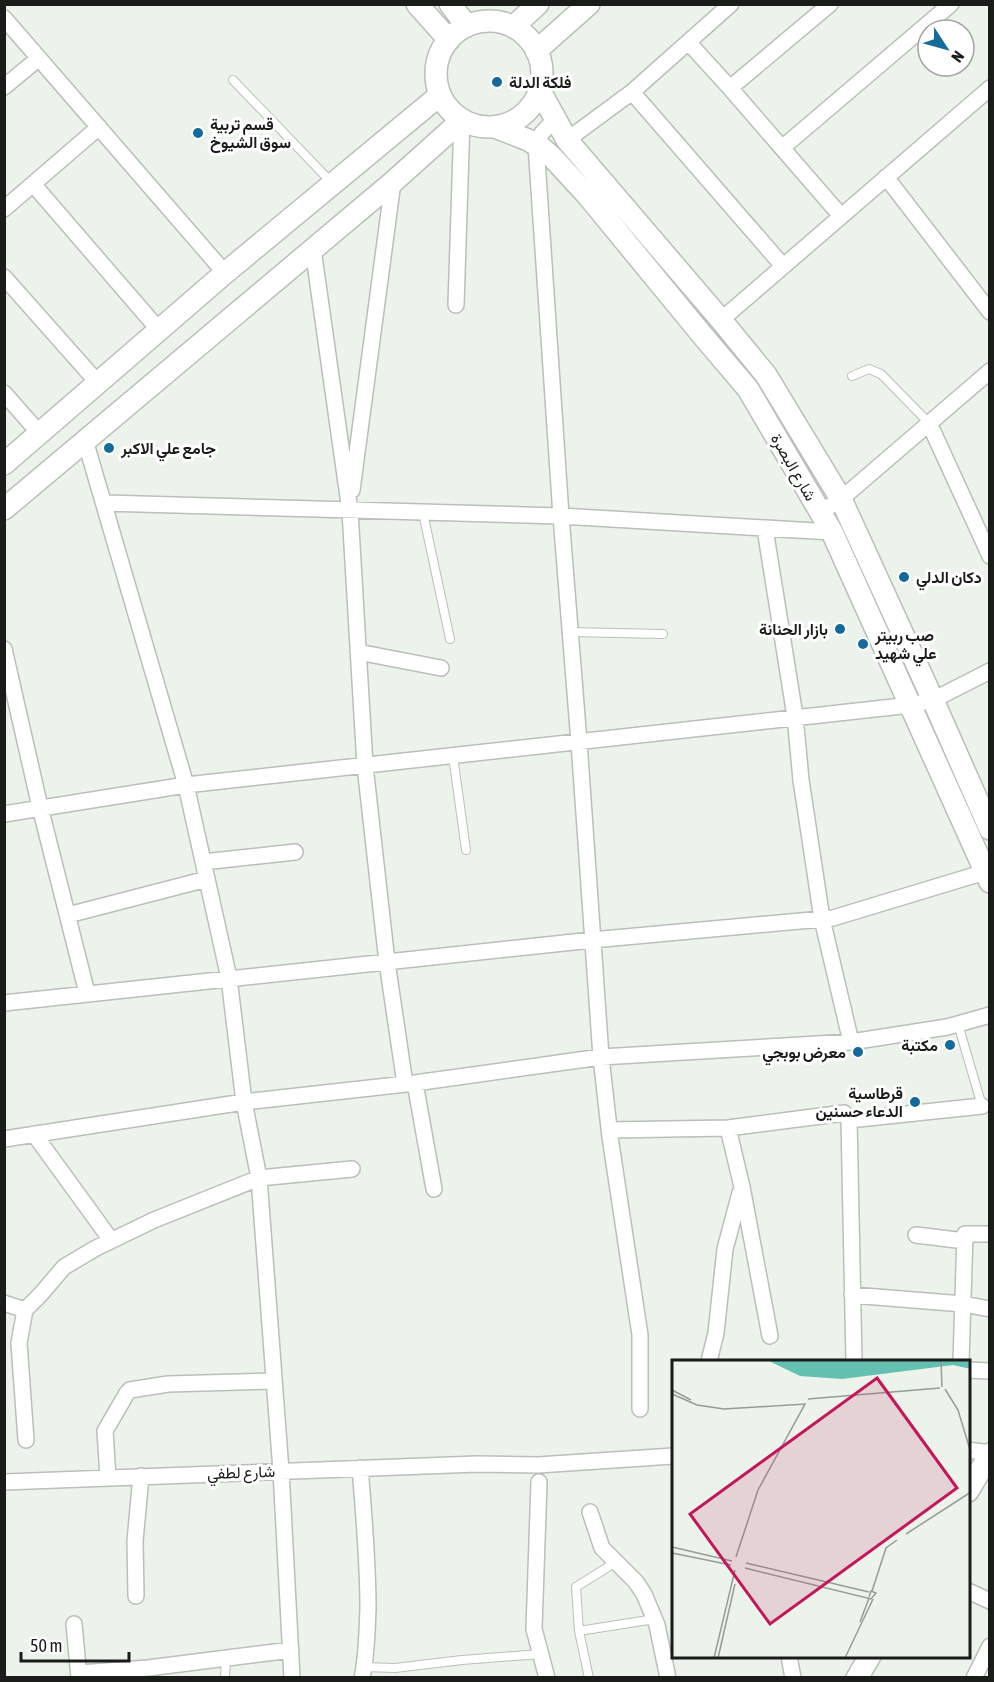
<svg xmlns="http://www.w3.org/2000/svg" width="994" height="1682" font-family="'Asap Condensed',Vazirmatn,sans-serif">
<rect width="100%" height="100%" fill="#ebf3ea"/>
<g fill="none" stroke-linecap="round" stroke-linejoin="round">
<!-- lane casing -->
<g stroke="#b8c0b7" stroke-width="10">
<path id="lane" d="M233,80l99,103
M852,376l17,-7 12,5 48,49
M423,513l27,126
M570,632l93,2
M453,756l13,94
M958,1024l24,82
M579,1631l76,-12
M364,1667l31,1 67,-8 79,-6
M225,1678l1,-20
M589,1678l-10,-47 -3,-44 40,-25"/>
</g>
<!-- street casing -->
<g stroke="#b8c0b7" stroke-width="18">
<path id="street" d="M4,18l221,255
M688,42l42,46 111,128
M4,87l35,-29
M730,88l100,-84
M632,92l151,174
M555,119l-13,14 -6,12 25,371 18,226 22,315 9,80 30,198v74
M567,140l65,-48 99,-88
M782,148l169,-144
M886,177l104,135
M33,184l126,146
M4,209l95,-82
M313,249l37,262 15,255 22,196 18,122
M4,277l94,106
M456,305l6,-185
M721,320l269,-232
M4,393l36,41
M929,423l61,133
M85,440l101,345 43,193 15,124 15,76 22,293 11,207
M352,490l41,-308
M104,503l457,13 271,16
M821,512l20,-13 149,-128
M765,529l30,187 6,64 21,139 29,123
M4,649l36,158 47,186
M358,652l83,16
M4,814l182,-29 725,-80 22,-5 57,-29
M203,862l92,-10
M68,915l139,-36
M4,1003l588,-63 241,-22 152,-46
M415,1083l19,106
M849,1120l133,-14
M728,1128l14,59 28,149
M609,1130l119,-2 116,-15 5,7 5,241
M34,1134l77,106
M4,1139l240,-37 171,-19 186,-26 250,-15 96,-15 43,-12
M916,1235l49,6
M852,1295l111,9 27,5
M4,1303l21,7 16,-16 23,-27 32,-19 58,-28 105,-42 93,-9
M25,1310l-6,33 7,97
M709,1361l7,-28 9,-84 15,-56
M961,1361l4,-127h25
M968,1370l22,1
M968,1450l22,3
M360,1468c4,47 8,93 8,140 -1,24 -1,46 -6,70
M108,1478l-3,-47 22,-38 3,-3 38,-6 106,-3
M4,1482l473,-18 61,1 135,-9
M539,1482l-5,147 13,49
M590,1512l12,36 34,34 8,12 13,31 11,53
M968,1591l22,10
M136,1596l-1,-55 6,-65
M74,1624l5,54
M789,1656l4,22
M79,1673l69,-5 143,-18
M974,1678l16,-32"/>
</g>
<!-- secondary casing -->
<g stroke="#b8c0b7" stroke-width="24">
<path id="secondary" d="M417,4l32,36
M450,4l17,22
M436 74a53 53 0 1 1 106 0a53 53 0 1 1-106 0Z
M513,27l25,-23
M536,51l53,-47
M539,89l28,51 154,180 45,55 75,124 92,201 57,129
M495,127l33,13 15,9 10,9 35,38 115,140 45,53 84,143 158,350
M4,464l221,-191 215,-178
M4,509l389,-327 69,-62
M968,1491l22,-37
M857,1678l13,-22"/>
</g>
<!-- lane -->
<use href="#lane" stroke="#fff" stroke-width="8"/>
<!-- street -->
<use href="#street" stroke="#fff" stroke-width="15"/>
<!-- secondary -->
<use href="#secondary" stroke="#fff" stroke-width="21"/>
</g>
<!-- markers -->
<g fill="#146b9b" stroke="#fff" stroke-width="2">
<circle cx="497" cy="82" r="6"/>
<circle cx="198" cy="133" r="6"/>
<circle cx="109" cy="448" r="6"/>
<circle cx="904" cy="577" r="6"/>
<circle cx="840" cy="629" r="6"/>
<circle cx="863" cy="644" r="6"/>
<circle cx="950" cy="1045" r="6"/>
<circle cx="858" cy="1052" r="6"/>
<circle cx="915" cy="1102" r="6"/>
</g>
<g text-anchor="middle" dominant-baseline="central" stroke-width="6" stroke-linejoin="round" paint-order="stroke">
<!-- poi labels -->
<g font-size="16" font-weight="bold" fill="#191c19" stroke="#fff" text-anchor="start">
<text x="509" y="82">فلكة الدلة</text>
<text x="210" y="124">قسم تربية<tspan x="210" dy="18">سوق الشيوخ</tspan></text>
<text x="121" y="448">جامع علي الاكبر</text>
<text x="916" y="577">دكان الدلي</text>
<text x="828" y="629" text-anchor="end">بازار الحنانة</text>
<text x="875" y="635">صب ربيتر<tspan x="875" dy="18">علي شهيد</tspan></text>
<text x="938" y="1045" text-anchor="end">مكتبة</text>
<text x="846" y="1052" text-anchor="end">معرض بوبجي</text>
<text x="903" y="1093" text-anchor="end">قرطاسية<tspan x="903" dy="18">الدعاء حسنين</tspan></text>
</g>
<!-- street labels -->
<g font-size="16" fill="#191c19" stroke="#fff">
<text transform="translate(794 467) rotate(60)">شارع البصرة</text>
<text transform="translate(241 1472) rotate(-2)">شارع لطفي</text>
</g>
</g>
<!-- overview -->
<g transform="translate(672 1360)">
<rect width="298" height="298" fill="#ebf3ea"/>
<path d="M97,1h201l1,8 -18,-4 -111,14 -42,-3z" fill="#64c1b1"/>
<path fill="none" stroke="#979d96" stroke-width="1.5" d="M269,1l1,26M273,29l13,21 13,43M0,30l19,10M0,34l25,11 27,4 81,-5 -47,86 -22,67M136,39l132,-11M234,174l65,-42M0,187l60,14M0,193l59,12M74,203l123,29M73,208l126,31 5,-6 -5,-2 -2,6M200,231l14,-43 11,-8M188,262l9,-24M42,298l21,-88M46,298l17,-74M173,298l28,-59"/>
<path fill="#c2185b" fill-opacity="0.15" stroke="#c2185b" stroke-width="3" d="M205,18l80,110 -187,136 -80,-110z"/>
<rect width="298" height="298" fill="none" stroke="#191c19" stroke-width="3"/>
</g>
<!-- border -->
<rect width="994" height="1682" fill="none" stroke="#191c19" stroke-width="12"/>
<!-- north arrow -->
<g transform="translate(946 48) rotate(126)"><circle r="28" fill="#ffffff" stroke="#a3a4a3" stroke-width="1.5"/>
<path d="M0-4.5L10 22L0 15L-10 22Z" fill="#146b9b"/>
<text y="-9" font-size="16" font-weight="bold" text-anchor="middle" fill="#191c19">N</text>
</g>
<!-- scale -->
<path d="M21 1652v9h108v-9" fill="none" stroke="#191c19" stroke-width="3"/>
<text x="30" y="1652" font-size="18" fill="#191c19" stroke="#ffffff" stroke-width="4.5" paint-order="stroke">50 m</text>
</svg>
